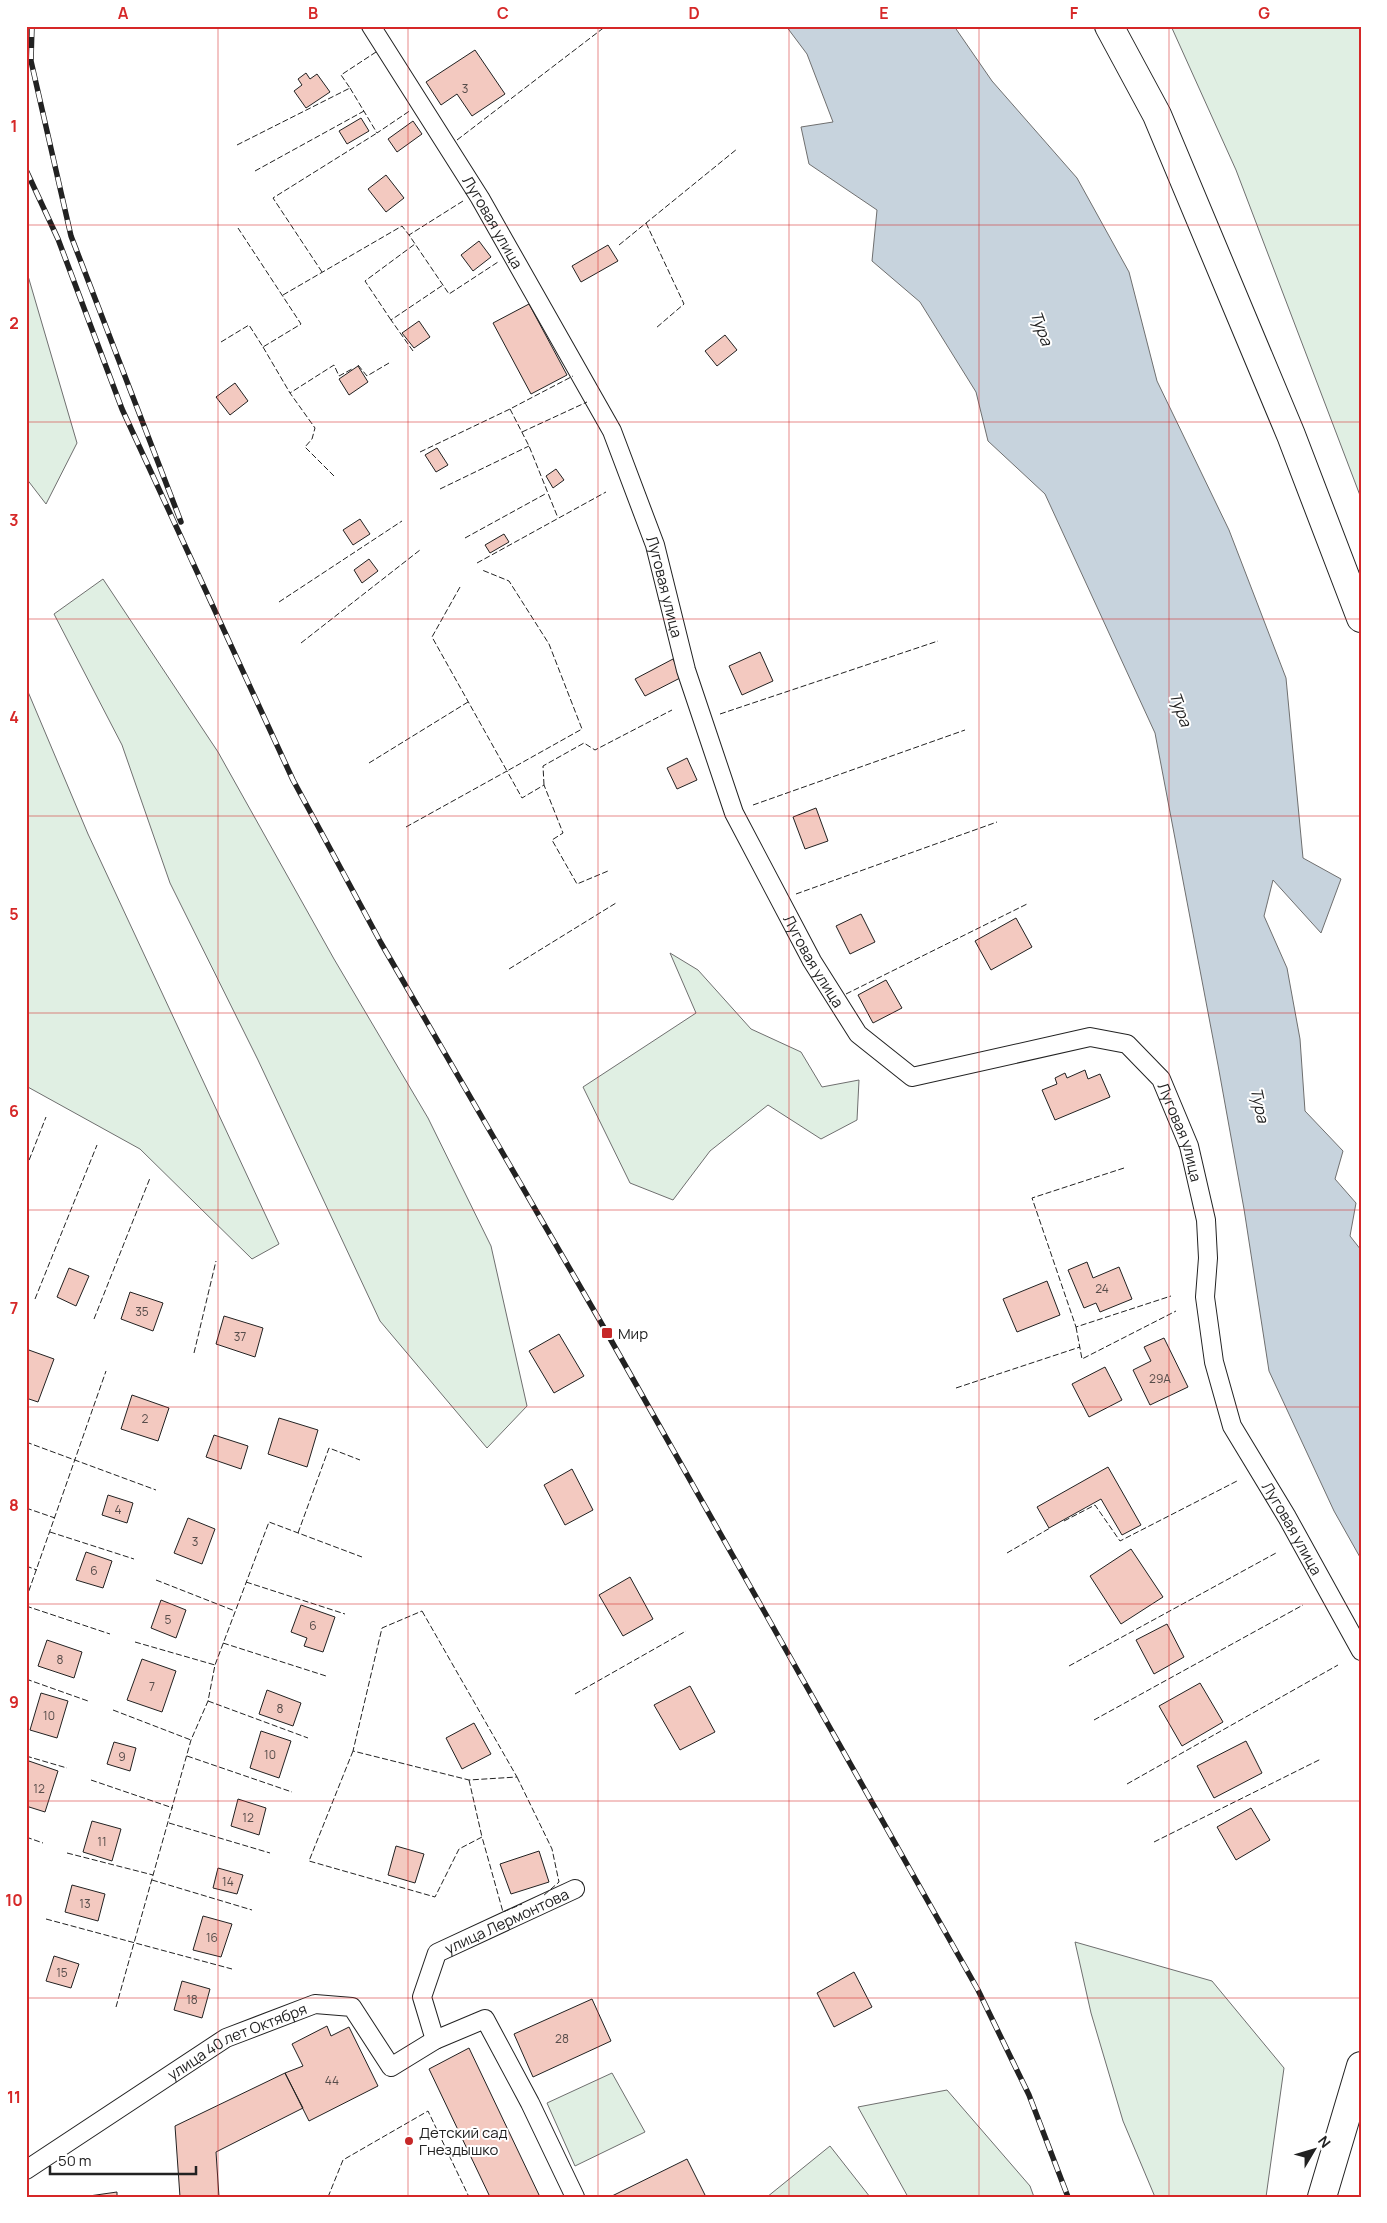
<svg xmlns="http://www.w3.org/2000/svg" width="1387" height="2223" font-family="Manrope,sans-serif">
<rect width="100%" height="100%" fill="#fff"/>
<!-- green -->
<path fill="#e0efe3" stroke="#6f6f6f" d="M1171,26h190v472l-125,-328z
M26,269l51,174 -31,61 -20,-26z
M103,579l115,173 116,207 94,159 63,128 36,160 -40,42 -107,-127 -122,-261 -88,-177 -48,-138 -68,-131z
M26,687l62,147 191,410 -27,15 -112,-110 -114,-63z
M670,953l28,17 53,59 50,23 21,35 37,-7 -2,40 -36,19 -53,-34 -58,46 -37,49 -43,-17 -47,-96 113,-74z
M1075,1942l137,39 72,87 -18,129h-111l-32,-76 -32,-108z
M612,2073l33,59 -70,34 -28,-63z
M947,2090l83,96 4,11h-126l-50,-90z
M830,2146l40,51h-103z"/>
<!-- water -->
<path fill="#c7d3dd" stroke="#6f6f6f" d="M786,26h168l38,55 85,97 52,94 28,109 72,149 57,148 17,180 38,21 -20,54 -48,-53 -9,36 23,52 13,71 5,72 38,40 -8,28 21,24 -6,33 11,14v309l-27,-48 -65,-140 -25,-162 -26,-144 -63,-332 -110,-239 -57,-53 -12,-49 -56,-90 -48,-41 5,-51 -68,-46 -8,-37 32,-5 -26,-68z"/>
<!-- building -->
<path fill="#f3c9c0" stroke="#222" d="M475,50l30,44 -33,22 -15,-22 -16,11 -15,-23z
M306,73l4,6 7,-5 13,18 -24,16 -12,-17 8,-6 -4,-6z
M361,118l8,13 -22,13 -8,-13z
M413,121l9,13 -25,18 -9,-13z
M386,175l18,23 -18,14 -18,-23z
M479,241l12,16 -18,14 -12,-16z
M608,245l10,16 -37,21 -9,-16z
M529,304l38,71 -36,19 -38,-71z
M419,321l11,16 -16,11 -12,-15z
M725,335l12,15 -20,16 -12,-15z
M358,366l10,16 -19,13 -10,-16z
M235,383l13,18 -18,14 -14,-18z
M437,448l11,17 -12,7 -11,-17z
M556,469l8,11 -11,8 -7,-12z
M360,519l10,15 -17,11 -10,-15z
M504,534l5,8 -19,11 -5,-8z
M369,559l9,12 -16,12 -8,-13z
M760,652l13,29 -31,14 -13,-29z
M673,659l9,18 -37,19 -10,-17z
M687,758l10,22 -20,9 -10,-21z
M816,808l12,33 -23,8 -12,-32z
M861,914l14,28 -25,12 -14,-28z
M1016,918l16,29 -41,23 -16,-29z
M886,980l16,28 -29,15 -15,-28z
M1085,1070l3,9 12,-5 10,23 -55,23 -13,-30 15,-6 -2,-6 10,-5 2,5z
M1087,1262l6,16 26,-11 13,32 -32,13 -4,-9 -12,5 -16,-38z
M69,1268l20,8 -13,30 -19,-9z
M1047,1281l13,34 -43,17 -14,-33z
M130,1292l33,11 -10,28 -32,-12z
M224,1316l39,12 -8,29 -39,-13z
M559,1334l25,42 -30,17 -25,-42z
M1164,1338l24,49 -38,18 -17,-35 18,-9 -7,-14z
M26,1349l28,10 -16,43 -12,-4z
M1105,1367l17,33 -33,17 -17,-33z
M132,1395l37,13 -11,33 -37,-12z
M279,1418l39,12 -11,37 -39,-13z
M214,1435l34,11 -7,23 -35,-12z
M1108,1467l33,58 -19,10 -21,-36 -52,29 -12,-21z
M572,1469l21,41 -28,15 -21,-40z
M108,1495l25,8 -6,20 -25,-8z
M188,1518l27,11 -13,35 -28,-11z
M1131,1549l32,48 -42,27 -31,-48z
M86,1552l26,9 -9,27 -27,-8z
M630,1577l23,42 -30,17 -24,-41z
M161,1600l25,10 -10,28 -25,-10z
M301,1605l34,12 -12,35 -19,-6 3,-8 -16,-6z
M1167,1624l17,33 -30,17 -18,-34z
M47,1640l35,12 -8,26 -36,-12z
M142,1659l34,12 -14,41 -35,-12z
M1200,1683l23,39 -41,24 -23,-40z
M690,1686l25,46 -35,18 -26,-45z
M267,1690l34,13 -8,23 -34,-12z
M41,1693l27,8 -11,37 -27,-8z
M474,1723l17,31 -29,15 -16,-31z
M261,1731l30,10 -12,37 -29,-10z
M1246,1741l16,32 -48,25 -17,-32z
M114,1742l22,6 -6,23 -23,-7z
M26,1760l32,11 -13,41 -19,-6z
M238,1799l28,9 -7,27 -28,-9z
M1251,1808l19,32 -34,20 -19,-33z
M92,1821l29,8 -9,32 -29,-9z
M396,1846l28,8 -9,29 -27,-8z
M539,1851l10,31 -38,12 -11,-30z
M218,1868l25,7 -6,19 -24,-6z
M72,1885l33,9 -7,27 -33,-9z
M203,1916l29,8 -11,33 -28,-7z
M54,1956l25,8 -8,24 -25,-7z
M854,1972l18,35 -38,20 -17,-34z
M182,1981l28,8 -8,29 -28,-8z
M592,1999l19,42 -78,36 -19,-43z
M327,2026l4,10 18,-9 29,59 -69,35 -24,-48 18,-7 -11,-22z
M469,2048l71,149h-50l-61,-128z
M285,2073l18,35 -87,44 3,45h-39l-5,-71z
M687,2159l19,38h-94v-1z
M117,2192v5h-35z"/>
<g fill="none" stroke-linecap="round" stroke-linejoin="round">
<!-- minor casing -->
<g stroke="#222" stroke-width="20">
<g id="minor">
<path id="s1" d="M371,26l109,172 132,233 43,114 31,125 48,143 78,148 46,73 54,43 178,-40 37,7 34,35 28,67 17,74 2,38 -3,39 9,65 18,64 55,91 74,134"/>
<path id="s2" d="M435,2040l-13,-43 15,-44 138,-64"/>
<path id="s3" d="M26,2170l200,-132 89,-34 37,3 39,60 44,-27 50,-21 45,84 45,94"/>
</g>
</g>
<!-- primary casing -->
<g stroke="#222" stroke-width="30">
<path id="primary" d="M1109,26l48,89 134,320 70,183
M1322,2197l39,-131"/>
</g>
<!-- minor -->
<use href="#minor" stroke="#fff" stroke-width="18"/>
<!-- primary -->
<use href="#primary" stroke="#fff" stroke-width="28"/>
<!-- rail casing -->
<g stroke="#222" stroke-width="5.5">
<path id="rail" d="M32,26l-1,35 40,175 110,286
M26,170l32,69 64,170 171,371 88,163 226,390 371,657 51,105 39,102"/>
</g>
<!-- rail -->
<use href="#rail" stroke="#fff" stroke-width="4" stroke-dasharray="11" stroke-linecap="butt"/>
<!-- fence -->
<path stroke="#222" stroke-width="1" stroke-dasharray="6 2.5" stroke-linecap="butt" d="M350,88l27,45 34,-23
M457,140l149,-114
M237,145l113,-57 -9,-13 35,-23
M255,171l109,-60
M463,201l-54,34 40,59 49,-32
M646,223l38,81 -28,24
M619,245l118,-96
M322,272l-49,-74 104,-65
M283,295l119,-69 7,9
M391,320l-26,-39 50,-37
M221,342l28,-17 14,22 38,-23 -63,-96
M263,347l27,46
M413,351l-22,-31 52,-35
M358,365l9,11 22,-13
M510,409l19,37 29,72
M522,432l65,-30
M420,452l90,-43 63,-33
M334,476l-29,-29 7,-8 3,-11 -25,-35 44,-28 5,11 13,-7
M440,489l89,-43
M465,538l82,-45
M477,563l129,-71
M460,587l-28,50 75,134 75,-42 -33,-85 -40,-63 -27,-11
M279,602l123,-81
M301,643l119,-93
M720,714l218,-73
M369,763l99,-61
M544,785l-1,-19 41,-23 11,7 77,-40
M753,805l212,-75
M406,827l101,-56 15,27 22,-13 19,48 -11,7 25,44 31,-13
M796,894l201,-72
M509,969l107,-66
M846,994l181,-90
M26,1168l20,-51
M1124,1168l-92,30 44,129 95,-31
M35,1299l62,-154
M94,1319l56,-141
M1076,1327l6,32 94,-48
M194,1353l22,-92
M956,1388l124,-41
M26,1442l130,48
M26,1508l29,10
M1064,1521l31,-16 25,36 117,-60
M50,1532l84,27
M298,1533l31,-85 31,12
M1007,1553l43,-25
M26,1566l11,4
M156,1580l79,31
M246,1582l99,32
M26,1599l80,-228
M26,1606l84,28
M422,1611l95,166 -48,3 -116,-29 29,-123z
M135,1642l80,23
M223,1643l103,33
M1069,1666l207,-113
M26,1679l62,22
M575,1694l111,-63
M208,1701l100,37
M113,1710l78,30
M1094,1720l209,-115
M353,1751l-44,110 126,36 24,-48 23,-12 21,75 19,-8
M26,1756l41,12
M187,1756l105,36
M517,1777l35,72 7,33 -16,14
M91,1780l82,28
M469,1780l13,57
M1127,1784l211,-119
M169,1823l101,30
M26,1837l17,6
M1154,1842l167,-83
M67,1853l86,22
M152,1880l100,30
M46,1919l186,50
M116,2007l75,-267 17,-39 7,-36 54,-143 93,35
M328,2197l15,-37 85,-49 41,86"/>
</g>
<!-- grid -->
<path fill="none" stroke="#d62828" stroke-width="1" stroke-opacity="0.55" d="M218,26v2171M408,26v2171M598,26v2171M789,26v2171M979,26v2171M1169,26v2171M26,225h1335M26,422h1335M26,619h1335M26,816h1335M26,1013h1335M26,1210h1335M26,1407h1335M26,1604h1335M26,1801h1335M26,1998h1335"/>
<!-- markers -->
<g fill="#c62828" stroke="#fff" stroke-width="2">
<rect x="601" y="1327" width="12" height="12" rx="2.5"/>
<circle cx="409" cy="2141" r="5"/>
</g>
<g text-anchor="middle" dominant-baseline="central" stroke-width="4" stroke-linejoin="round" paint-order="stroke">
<!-- number labels -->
<g font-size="12" fill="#564c4a">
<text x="465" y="88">3</text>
<text x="1102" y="1288">24</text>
<text x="142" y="1311">35</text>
<text x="240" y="1336">37</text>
<text x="1160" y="1378">29А</text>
<text x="145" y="1418">2</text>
<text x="118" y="1509">4</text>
<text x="195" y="1541">3</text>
<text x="94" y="1570">6</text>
<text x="168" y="1619">5</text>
<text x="313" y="1625">6</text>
<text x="60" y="1659">8</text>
<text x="152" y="1686">7</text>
<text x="280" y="1708">8</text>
<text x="49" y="1715">10</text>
<text x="270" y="1754">10</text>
<text x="122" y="1756">9</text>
<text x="39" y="1788">12</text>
<text x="248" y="1817">12</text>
<text x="102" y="1841">11</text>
<text x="228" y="1881">14</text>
<text x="85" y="1903">13</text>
<text x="212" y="1937">16</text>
<text x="62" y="1972">15</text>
<text x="192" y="1999">18</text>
<text x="562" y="2038">28</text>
<text x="332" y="2080">44</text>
</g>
<!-- street labels -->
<g font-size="15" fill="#222" stroke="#fff">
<text stroke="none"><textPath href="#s1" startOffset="231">Луговая улица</textPath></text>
<text stroke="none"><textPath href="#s1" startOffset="636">Луговая улица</textPath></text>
<text stroke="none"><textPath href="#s1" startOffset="1041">Луговая улица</textPath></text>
<text stroke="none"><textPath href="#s1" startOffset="1521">Луговая улица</textPath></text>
<text stroke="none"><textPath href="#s1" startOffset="1941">Луговая улица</textPath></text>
<text stroke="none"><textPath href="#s2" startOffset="168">улица Лермонтова</textPath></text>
<text stroke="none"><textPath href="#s3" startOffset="248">улица 40 лет Октября</textPath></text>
</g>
<!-- poi labels -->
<g font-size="15" fill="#222" stroke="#fff" text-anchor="start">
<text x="618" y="1333">Мир</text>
<text x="419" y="2132">Детский сад<tspan x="419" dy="17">Гнездышко</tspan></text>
</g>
<!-- water labels -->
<g font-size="16" font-style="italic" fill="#222" stroke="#fff">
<text transform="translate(1042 328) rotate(70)">Тура</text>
<text transform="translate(1181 709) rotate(70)">Тура</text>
<text transform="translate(1260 1105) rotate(78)">Тура</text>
</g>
</g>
<!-- border -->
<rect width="1387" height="2223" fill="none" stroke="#ffffff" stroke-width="55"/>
<!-- north arrow -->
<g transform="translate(1314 2150) rotate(52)" stroke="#ffffff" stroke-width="4" paint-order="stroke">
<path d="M0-4L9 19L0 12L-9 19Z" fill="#222222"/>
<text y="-8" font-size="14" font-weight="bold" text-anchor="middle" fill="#222222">N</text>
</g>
<!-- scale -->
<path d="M50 2166v8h146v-8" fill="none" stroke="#222222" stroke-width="2.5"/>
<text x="58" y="2166" font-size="15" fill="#222222" stroke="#ffffff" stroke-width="4" paint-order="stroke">50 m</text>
<rect x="28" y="28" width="1332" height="2168" fill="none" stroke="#d62828" stroke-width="2"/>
<g font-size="16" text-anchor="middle" font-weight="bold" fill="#d62828">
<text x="123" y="19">A</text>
<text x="313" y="19">B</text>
<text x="503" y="19">C</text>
<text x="694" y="19">D</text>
<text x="884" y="19">E</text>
<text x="1074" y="19">F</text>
<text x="1264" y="19">G</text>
<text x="14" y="132">1</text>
<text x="14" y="329">2</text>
<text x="14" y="526">3</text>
<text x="14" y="723">4</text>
<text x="14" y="920">5</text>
<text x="14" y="1117">6</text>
<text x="14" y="1314">7</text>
<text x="14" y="1511">8</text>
<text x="14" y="1708">9</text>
<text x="14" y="1906">10</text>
<text x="14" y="2103">11</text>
</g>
</svg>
